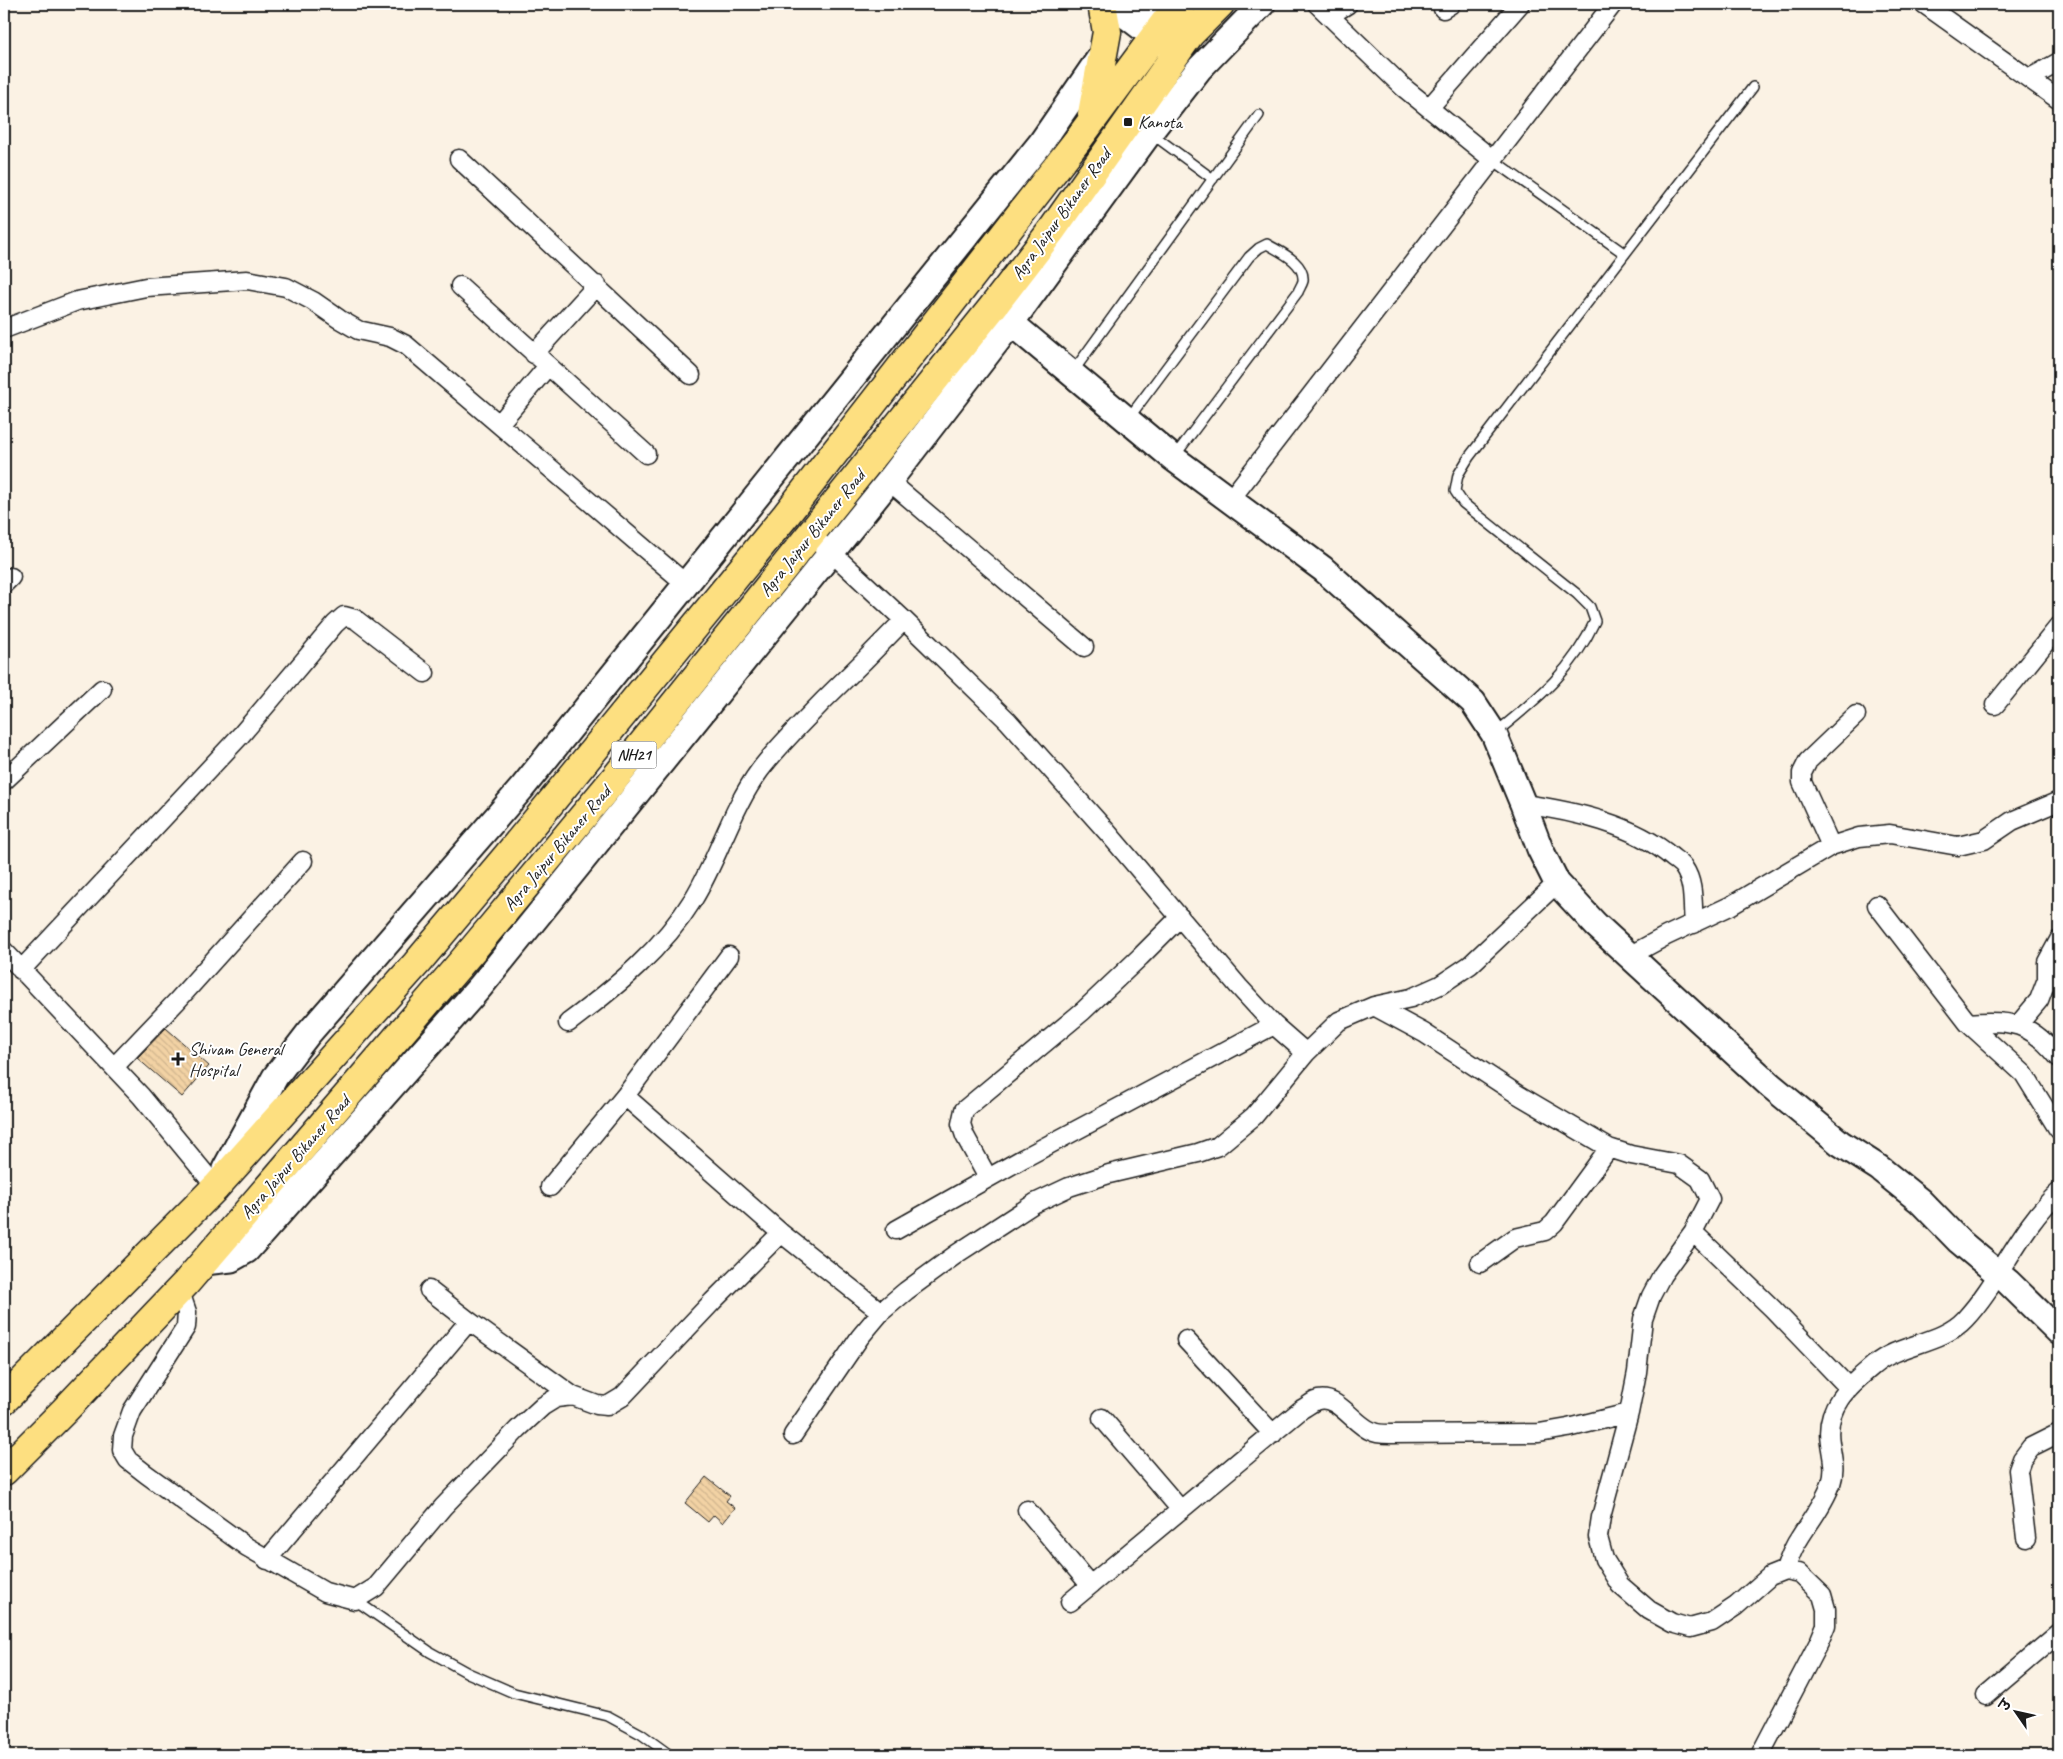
<svg xmlns="http://www.w3.org/2000/svg" width="2063" height="1759" font-family="Caveat,'Playpen Sans Deva',sans-serif">
<defs>
<pattern id="building-back-hatch" width="6" height="6" patternUnits="userSpaceOnUse" patternTransform="scale(1.25)"><rect width="6" height="6" fill="#f2d2a4"/><path d="M-1 5l2 2M0 0l6 6M5-1l2 2" fill="none" stroke="#cfb48d"/></pattern>
</defs>
<rect width="100%" height="100%" fill="#fbf2e4"/>
<filter id="ink" filterUnits="userSpaceOnUse"><feTurbulence type="fractalNoise" baseFrequency=".02" numOctaves="2"/><feDisplacementMap in="SourceGraphic" scale="10" xChannelSelector="R" yChannelSelector="G"/><feConvolveMatrix kernelMatrix="1 2 1 2 8 2 1 2 1" color-interpolation-filters="sRGB"/></filter>
<g filter="url(#ink)">
<!-- building -->
<path fill="url(#building-back-hatch)" stroke="#1c1c1c" d="M166,1028l43,38 -27,31 -45,-39z
M706,1477l24,19 -4,5 9,7 -12,15 -9,-8 -6,7 -23,-19z"/>
<g fill="none" stroke-linecap="round" stroke-linejoin="round">
<!-- lane casing -->
<g stroke="#1c1c1c" stroke-width="12">
<path id="lane" d="M1152,134l61,45
M1493,160l132,94
M1072,373l187,-258
M1128,419l121,-162 10,-9 8,-4c13,8 38,18 36,37 -1,4 -4,8 -5,11l-124,165
M1494,734c43,-35 77,-61 101,-113l-5,-14 -13,-13 -114,-91 -8,-12 3,-16 11,-18 284,-370
M355,1600l75,52 38,21 46,20 94,23 33,18 29,21"/>
</g>
<!-- street casing -->
<g stroke="#1c1c1c" stroke-width="21">
<path id="street" d="M1317,4l86,83 90,73
M1924,4l135,96
M1443,9l8,-5
M1329,16l19,-12
M2030,78l29,-16
M1429,108l91,-104
M459,159l232,216
M460,286l186,168
M4,329l73,-28 69,-14 101,-7 39,7 27,14 26,18 19,11 32,7 16,8 280,239
M534,354l63,-69
M499,424l49,-58
M889,481l195,166
M1230,500l383,-496
M810,535l22,18 72,67 104,101 100,112 131,154 35,38 32,28 33,-32 35,-15 37,-8 29,-13 30,-20 87,-82
M4,584l7,-7
M1995,705l64,-79
M4,781l98,-92
M1523,804c50,7 111,20 150,54 4,3 9,6 11,10 11,16 8,38 10,56
M1831,846l-29,-64v-9l6,-12 48,-46
M1877,905l91,118 56,51 34,55
M4,951l137,145 75,91
M1629,956l37,-20 64,-30 101,-60 28,-9 31,-3 68,12 26,-6 28,-19 47,-20
M21,970l220,-235 94,-111 9,-8 11,3 70,54
M1374,1006l50,27 93,61 92,54 22,7 48,9 21,15 10,20 -17,33 80,77 76,79
M568,1023c48,-36 94,-73 126,-125 25,-41 37,-89 66,-128 19,-25 42,-47 64,-70 27,-26 54,-53 80,-80
M1968,1023c43,-4 63,0 91,35
M2018,1025l21,-25 8,-21v-17l12,-22
M114,1067l63,-66 126,-140
M625,1096l156,137 100,79
M988,1178l-23,-42 -4,-12 3,-14 119,-99 57,-54 40,-40
M550,1187l75,-91 104,-140
M896,1230l128,-72 250,-133
M1693,1232l-31,43 -11,21 -8,23 -6,53 -8,41 -28,104 -3,20 6,22 16,26 29,25 23,13 18,5 22,-6 24,-16 34,-30 15,-6 14,3 23,22 4,14v16l-7,17 -59,113
M1480,1263l35,-25 30,-7 9,-8 55,-75
M179,1289l8,23 -1,15 -54,84 -9,25 -1,14 6,10 18,14 101,73 78,45 30,8 21,-13 67,-80 75,-78 25,-23 13,-8 17,-2 24,9 10,1 15,-9 91,-96 68,-68
M429,1290l40,31 104,75
M1186,1340l87,94
M1102,1418l79,92
M793,1435l67,-98 21,-25 25,-21 52,-38 77,-50 34,-16 40,-13 89,-21 20,-7 36,-30 52,-63
M1027,1510l63,75
M2026,1538l-8,-68 4,-11 9,-12 28,-14
M267,1560l202,-239
M1785,1570c4,-10 7,-21 14,-31 11,-18 25,-35 32,-55 5,-14 1,-27 -1,-41 -6,-37 19,-57 44,-78 26,-22 68,-21 91,-46 36,-39 54,-91 94,-127
M1070,1602l232,-193c4,-2 9,-6 13,-8 21,-9 38,23 56,30 5,3 13,3 19,3l149,-1 29,-5 61,-15
M1986,1695l73,-62"/>
</g>
<!-- secondary casing -->
<g stroke="#1c1c1c" stroke-width="29">
<path id="secondary" d="M1111,4l59,45
M1149,4l35,26
M998,312l175,146 150,111 150,133 21,32 29,70 17,45 17,34 39,42 174,160 70,58 39,25 41,33 39,40 49,41 51,50
M225,1169l50,-92 33,-43 214,-246 519,-645 62,-90
M204,1262l27,-3 16,-9 233,-263 409,-506 122,-158 139,-191 49,-63 63,-65"/>
</g>
<!-- highway casing -->
<g stroke="#1c1c1c" stroke-width="31">
<path id="highway" d="M1092,114l15,-82 -5,-28
M4,1400l212,-213 200,-223 91,-108 279,-341 291,-374 91,-123 13,-14
M4,1471l60,-60 122,-128 288,-335 141,-170 377,-470 60,-78 138,-196 30,-30"/>
</g>
<!-- lane -->
<use href="#lane" stroke="#fff" stroke-width="9"/>
<!-- street -->
<use href="#street" stroke="#fff" stroke-width="18"/>
<!-- secondary -->
<use href="#secondary" stroke="#fff" stroke-width="25"/>
<!-- highway -->
<use href="#highway" stroke="#fddf80" stroke-width="28"/>
</g>
</g>
<!-- markers -->
<g fill="#1c1c1c" stroke="#fff" stroke-width="2">
<rect x="1123" y="117" width="10" height="10" rx="2.5"/>
<path d="M175.5 1051.5h5v5h5v5h-5v5h-5v-5h-5v-5h5z"/>
</g>
<g text-anchor="middle" dominant-baseline="central" stroke-width="4" stroke-linejoin="round" paint-order="stroke">
<!-- shield labels -->
<rect fill="#fff" stroke="#606060" stroke-width="1" x="611.5" y="741.5" width="45" height="27" rx="4"/>
<g font-size="16" font-weight="bold" fill="#1c1c1c">
<text x="634" y="755">NH21</text>
</g>
<!-- poi labels -->
<g font-size="18" fill="#1c1c1c" stroke="#fff" text-anchor="start">
<text x="1138" y="122">Kanota</text>
<text x="189" y="1049">Shivam General<tspan x="189" dy="21">Hospital</tspan></text>
</g>
<!-- street labels -->
<g font-size="18" fill="#1c1c1c" stroke="#fff">
<text transform="translate(1061 214) rotate(-54)">Agra Jaipur Bikaner Road</text>
<text transform="translate(812 533) rotate(-51)">Agra Jaipur Bikaner Road</text>
<text transform="translate(557 848) rotate(-50)">Agra Jaipur Bikaner Road</text>
<text transform="translate(295 1157) rotate(-49)">Agra Jaipur Bikaner Road</text>
</g>
</g>
<!-- margin -->
<rect width="2063" height="1759" fill="none" stroke="#fff" stroke-width="20"/>
<rect x="10" y="10" width="2043" height="1739" fill="none" stroke="#1c1c1c" stroke-width="2" filter="url(#ink)"/>
<!-- north arrow -->
<g transform="translate(2016 1712) rotate(304)" stroke="#ffffff" stroke-width="4" paint-order="stroke">
<path d="M0-4L9 19L0 12L-9 19Z" fill="#1c1c1c"/>
<text y="-8" font-size="14" font-weight="bold" text-anchor="middle" fill="#1c1c1c">उ</text>
</g>
</svg>
